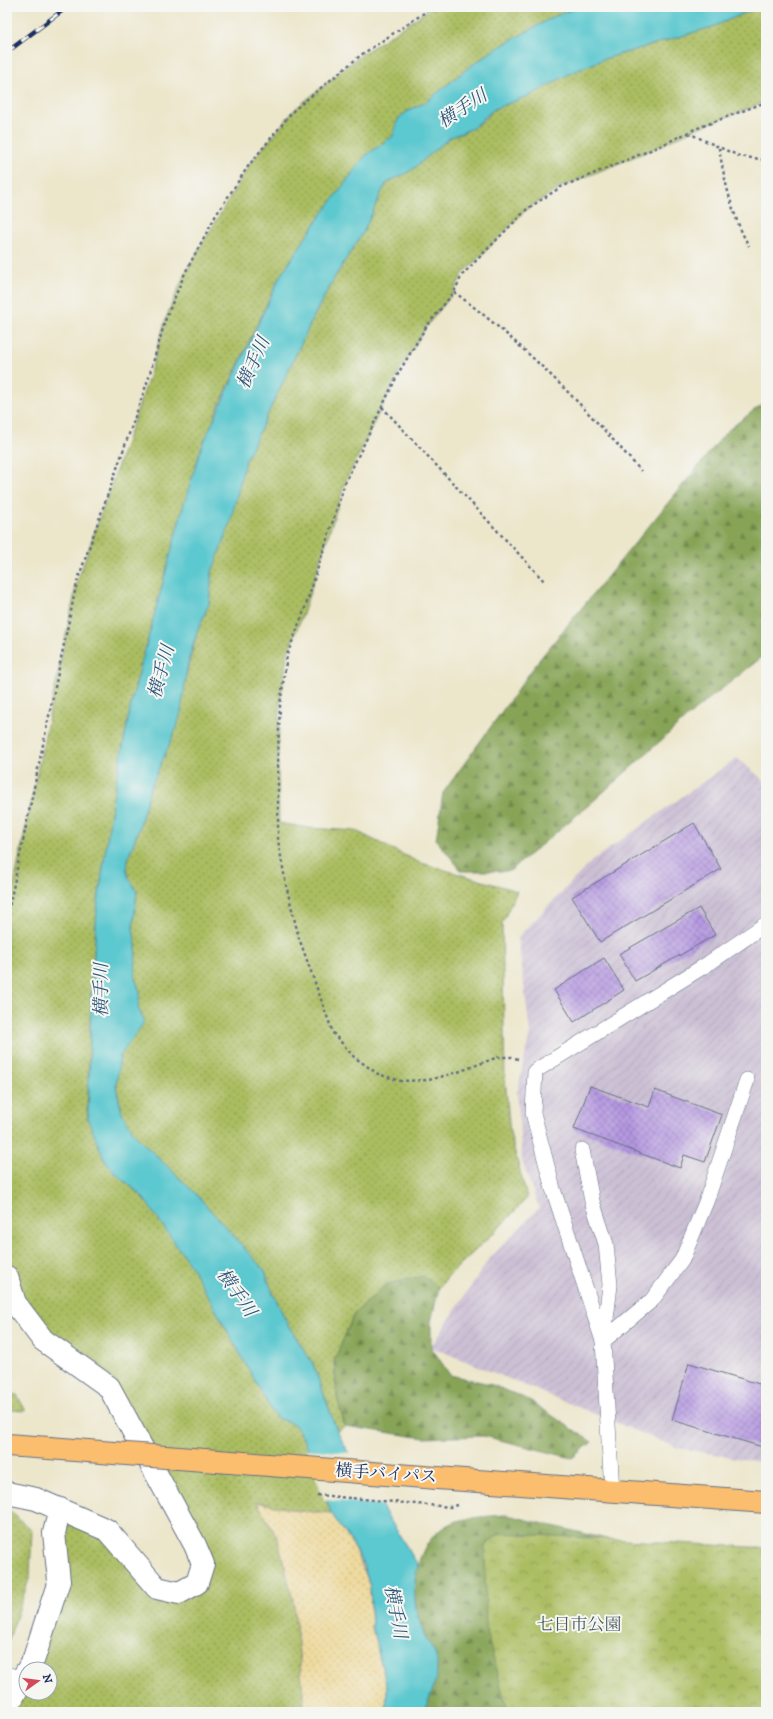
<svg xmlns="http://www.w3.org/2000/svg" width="773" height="1719" font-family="'IM FELL DW Pica','Noto Serif JP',serif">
<defs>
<pattern id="industrial-furrows" width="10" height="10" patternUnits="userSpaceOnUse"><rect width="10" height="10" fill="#cbbfd4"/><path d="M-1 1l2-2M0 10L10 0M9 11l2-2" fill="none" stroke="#aea4b8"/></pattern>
<pattern id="grass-dots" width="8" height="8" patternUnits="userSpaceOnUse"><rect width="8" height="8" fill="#aabd61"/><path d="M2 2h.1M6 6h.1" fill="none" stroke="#8a9a53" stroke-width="1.8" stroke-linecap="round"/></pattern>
<pattern id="forest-firs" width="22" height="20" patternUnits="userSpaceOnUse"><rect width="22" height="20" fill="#87a457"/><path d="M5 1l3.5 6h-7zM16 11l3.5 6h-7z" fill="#6e864b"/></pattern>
<pattern id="sand-dots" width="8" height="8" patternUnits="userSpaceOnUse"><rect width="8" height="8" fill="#eeda9e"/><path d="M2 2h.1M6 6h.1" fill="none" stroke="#ccbb8a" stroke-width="1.8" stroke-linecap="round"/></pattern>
<pattern id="park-crowns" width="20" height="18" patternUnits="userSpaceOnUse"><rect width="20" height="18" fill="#aabd61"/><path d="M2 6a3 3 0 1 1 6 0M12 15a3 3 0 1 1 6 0" fill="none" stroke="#8a9a53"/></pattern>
<pattern id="building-cross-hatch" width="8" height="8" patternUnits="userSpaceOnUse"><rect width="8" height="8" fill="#b597e1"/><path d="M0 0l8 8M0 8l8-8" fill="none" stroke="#927cba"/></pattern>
</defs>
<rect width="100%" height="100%" fill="#f6f6f2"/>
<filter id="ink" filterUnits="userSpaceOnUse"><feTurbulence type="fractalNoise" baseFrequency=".025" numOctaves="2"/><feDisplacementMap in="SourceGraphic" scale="8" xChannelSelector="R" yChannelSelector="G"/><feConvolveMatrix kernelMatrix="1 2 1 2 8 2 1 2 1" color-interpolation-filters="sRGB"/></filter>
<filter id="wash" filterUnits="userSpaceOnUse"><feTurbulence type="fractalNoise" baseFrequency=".012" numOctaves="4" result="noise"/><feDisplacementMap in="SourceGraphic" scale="16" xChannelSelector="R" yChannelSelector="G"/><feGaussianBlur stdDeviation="0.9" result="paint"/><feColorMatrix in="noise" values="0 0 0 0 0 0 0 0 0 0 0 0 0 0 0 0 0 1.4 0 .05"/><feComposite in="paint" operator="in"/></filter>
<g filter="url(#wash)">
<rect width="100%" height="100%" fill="#ece6cb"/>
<!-- industrial -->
<path fill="url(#industrial-furrows)" d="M737,758l29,24v681l-88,-15 -247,-101 58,-88 50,-51 -17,-47 -5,-68 13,-60 -12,-96 75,-77z"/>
<!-- grass -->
<path fill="url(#grass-dots)" stroke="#627660" d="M433,7h146l-24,9 -61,34 -26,18 -42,34 -18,9 -8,7 -4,6 -3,12 -28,20 -46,62 -39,58 -63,134 -34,97 -51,192 -19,100 -16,110 -6,89 -4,116 18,47 9,11 28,24 16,21 35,52 84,149 18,7 8,13 8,16 20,59 -33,-2 -41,-9 21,37 16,65 11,108h-298l19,-19h24v-24h-22l31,-88 1,-72 119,84 24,-29 -94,-177 -66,-47 -36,-63v-360l70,-335 71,-202 18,-62 19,-45 64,-108 45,-55 67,-55z
M759,7h7v95l-71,27 -37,18 -97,40 -34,22 -65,66 -8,17 -28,35 -27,45 -54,111 -41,128 -17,44 -7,50 -2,47 1,71 30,5 47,3 62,31 99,29 -15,32 3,155 5,55 17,65 -32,34 -47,44 -9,12 -16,-12 -86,121 8,29 -8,5 -24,-67 -25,-39 -16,-34 -7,-20 -69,-77 -59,-57 -15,-24 -6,-27 1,-17 3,-13 21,-40 -3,-8 2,-16 -5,-14 1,-33 -3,-16 4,-38 -9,-15 -1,-6 1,-11 11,-31 11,-39 12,-29 22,-77 13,-51 12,-28 3,-32 33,-110 71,-150 20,-37 28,-44 17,-38 6,-10 25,-13 37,-32 16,-6 18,-11 11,-12 37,-14 38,-21 35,-15 108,-32z
M7,1393l10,2 9,16 -19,-1z
M7,1508l25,23 -2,45 -23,69z"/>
<!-- forest -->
<path fill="url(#forest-firs)" stroke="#516a5a" d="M766,401v253l-71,56 -105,94 -80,67h-48l-26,-31 7,-47 96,-133 188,-229z
M423,1276l16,12 -8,34v25l19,28 40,9 37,15 65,43 -20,16 -88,-22 -60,2 -79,-12 -8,-29 -3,-36 20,-47 33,-30z
M507,1515l167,40 92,157h-343c8,-17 14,-33 13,-53 0,-8 -7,-14 -10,-21 -4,-8 -6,-16 -8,-23 -9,-31 -1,-70 26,-88 14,-10 46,-11 63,-12z"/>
<!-- sand -->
<path fill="url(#sand-dots)" stroke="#84847e" d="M257,1502l41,9 33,2 21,30 14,32 4,12 2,40 15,60 -1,25h-81l-11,-108 -16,-65z"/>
<!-- park -->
<path fill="url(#park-crowns)" stroke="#627660" d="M501,1533l265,15v164h-258l-22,-82 -1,-84z"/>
<!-- water -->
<path fill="#5bc8cf" stroke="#3b7c96" d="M579,7h180l-47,20 -108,32 -35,15 -38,21 -37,14 -21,19 -24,10 -37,32 -25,13 -6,10 -17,38 -28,44 -20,37 -71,150 -15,62 -18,48 -3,32 -12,28 -9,30 -7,50 -4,15 -27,62 -11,39 -11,31 -1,11 1,6 9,15 -4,38 3,16 -1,33 5,14 -2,16 6,12 -1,4 -23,32 -4,30 6,27 15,24 59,57 69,77 7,20 16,34 25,39 24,67 11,21 70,113c-7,24 -3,49 7,72 3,6 9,12 11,19 4,19 -5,40 -13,56h-37l1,-25 -15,-60 -2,-40 -7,-23 -11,-21 -21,-30 -20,-59 -8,-16 -8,-13 -18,-7 -4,-5 -80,-144 -51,-73 -28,-24 -9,-11 -17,-41 3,-122 6,-89 16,-110 19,-100 51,-192 18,-59 79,-172 39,-58 46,-62 28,-20 3,-12 3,-6 9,-7 18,-9 42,-34 26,-18 61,-34z"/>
<!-- pier -->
<path fill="#ece6cb" d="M306,1449l45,4 32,52 -59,-5z"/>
<g id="blocks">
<!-- building -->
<path fill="url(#building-cross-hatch)" d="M694,823l27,46 -121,73 -28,-45z
M699,908l16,27 -80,46 -16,-27z
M604,958l20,32 -50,32 -20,-32z
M590,1086l59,21 6,-17 67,25 -17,47 -21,-7 -4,13 -106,-39z
M689,1363l77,23v62l-94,-28z"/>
</g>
</g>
<g filter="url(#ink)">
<use href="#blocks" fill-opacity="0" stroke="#646f84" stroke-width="1"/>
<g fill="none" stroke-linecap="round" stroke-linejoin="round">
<!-- service casing -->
<g stroke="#646f84" stroke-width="16">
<path id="service" d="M582,1150l10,51 14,43 4,41 -6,51
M603,1341l49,-41 30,-40 24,-58 41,-122
M612,1491l-9,-150 -50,-152 -20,-76 2,-42 174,-108 57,-39
M7,1674l15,6"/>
</g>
<!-- minor casing -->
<g stroke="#646f84" stroke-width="24">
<path id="minor" d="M7,1277l8,26 28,37 66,47 86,158 8,19 -6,19 -18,10 -22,-5 -50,-58 -71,-31 -29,-6
M28,1669l6,-11 25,-77 -5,-48 6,-24
M7,1708l19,-36"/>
</g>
<!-- trunk casing -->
<g stroke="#646f84" stroke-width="24">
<path id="trunk" d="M7,1445l42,3
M437,1478l329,24"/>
</g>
<!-- path -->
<path stroke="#646f84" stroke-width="2.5" stroke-dasharray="3 3" stroke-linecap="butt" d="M688,133l51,23 27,4
M719,148c5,31 14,71 30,98
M454,292c68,50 131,115 187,179
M382,407l163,175
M7,917l70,-335 71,-202 18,-62 19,-45 31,-58 33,-50 45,-55 67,-55 72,-48
M518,1059l-6,-2h-14l-40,15 -29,8 -28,1 -23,-7 -24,-17 -21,-24 -34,-95 -13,-53 -8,-45v-88l2,-47 7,-50 17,-44 41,-128 54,-111 27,-45 28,-35 8,-17 65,-66 34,-22 97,-40 37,-18 71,-27
M317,1495l133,12 7,-2"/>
<!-- service -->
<use href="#service" stroke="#fff" stroke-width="15"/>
<!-- minor -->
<use href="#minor" stroke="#fff" stroke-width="22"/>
<!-- trunk -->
<use href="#trunk" stroke="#fbbd6e" stroke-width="22"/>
<!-- rail casing -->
<g stroke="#1b2f5e" stroke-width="4.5">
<path id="rail" d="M7,52l60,-45"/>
</g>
<!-- rail -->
<use href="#rail" stroke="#f6f6f2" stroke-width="3" stroke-dasharray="9" stroke-linecap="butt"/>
<!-- trunk-bridge casing -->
<g stroke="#646f84" stroke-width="24" stroke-linecap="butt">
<path id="trunk-bridge" d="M49,1448l388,30"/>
</g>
<!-- trunk-bridge -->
<use href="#trunk-bridge" stroke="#fbbd6e" stroke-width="22"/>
</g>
</g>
<g text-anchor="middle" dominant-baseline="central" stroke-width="4" stroke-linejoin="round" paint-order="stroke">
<!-- street labels -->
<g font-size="17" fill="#1b2f5e" stroke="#f6f6f2">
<text transform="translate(386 1474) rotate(4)">横手バイパス</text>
</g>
<!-- park labels -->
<g font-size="17" fill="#465a5f" stroke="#f6f6f2">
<text x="579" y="1625">七日市公園</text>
</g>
<!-- water labels -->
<g font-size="18" font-style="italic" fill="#2b557a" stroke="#f6f6f2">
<text transform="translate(463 109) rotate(-33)">横手川</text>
<text transform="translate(254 363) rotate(-66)">横手川</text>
<text transform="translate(162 672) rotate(-75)">横手川</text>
<text transform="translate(102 990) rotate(-90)">横手川</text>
<text transform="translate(236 1293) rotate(55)">横手川</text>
<text transform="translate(395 1612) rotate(79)">横手川</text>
</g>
</g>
<!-- margin -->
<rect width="773" height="1719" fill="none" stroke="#f6f6f2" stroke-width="24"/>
<!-- north arrow -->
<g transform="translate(38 1681) rotate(76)"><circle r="19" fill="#f6f6f2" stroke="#9ea6b7"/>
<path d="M0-3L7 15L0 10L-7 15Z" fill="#d1495b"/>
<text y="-6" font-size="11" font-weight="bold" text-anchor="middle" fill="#1b2f5e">N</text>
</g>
</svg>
